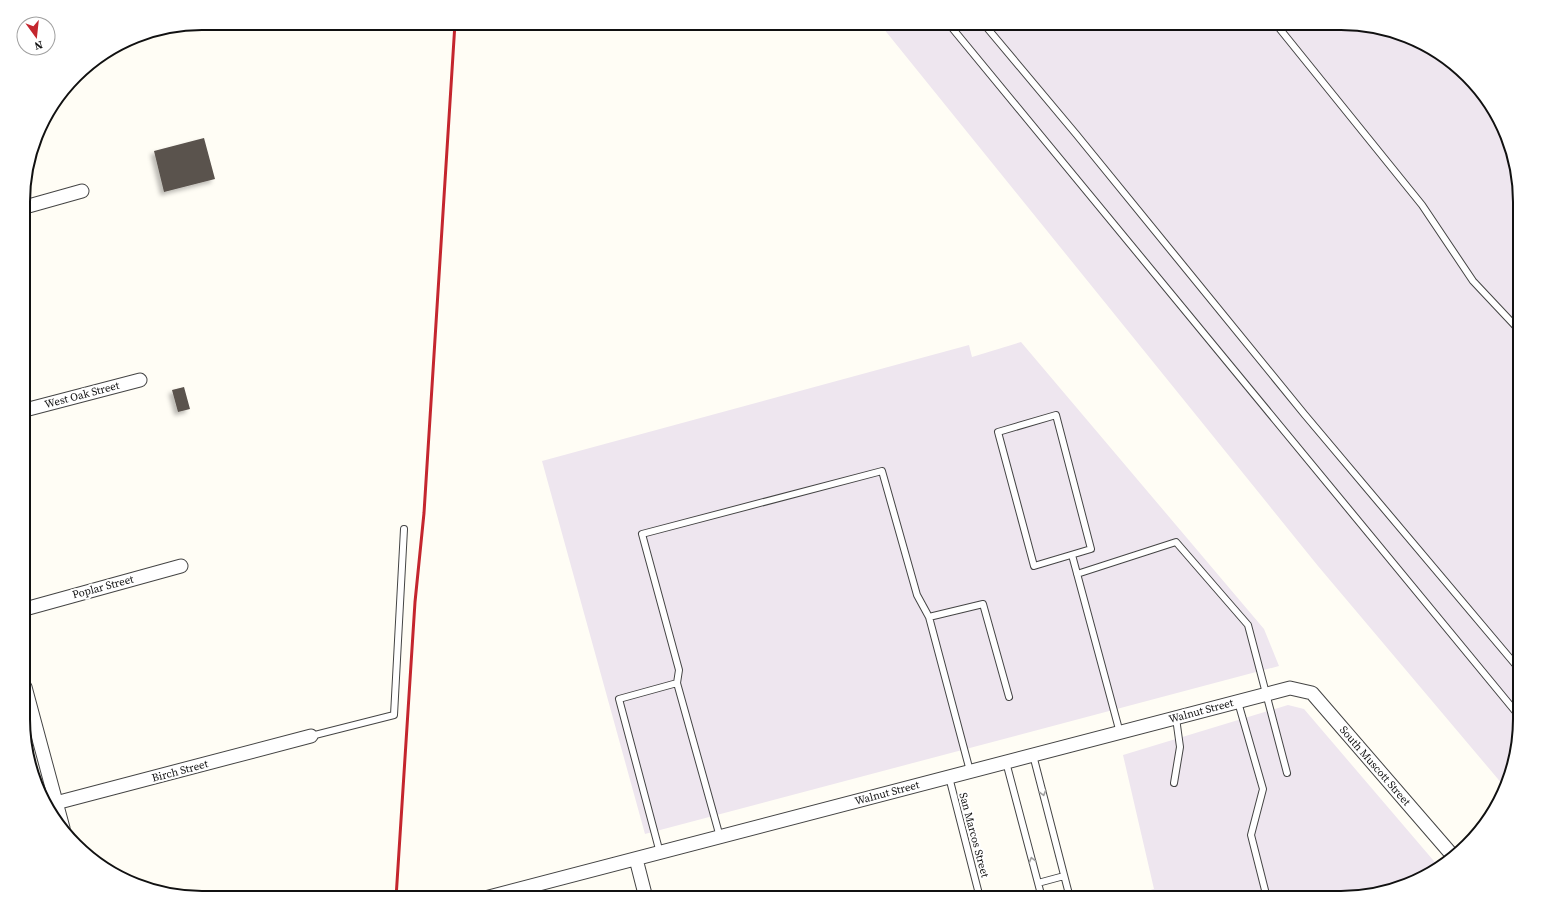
<svg xmlns="http://www.w3.org/2000/svg" width="1543" height="921" font-family="'Source Serif 4',serif">
<defs>
<filter id="shadow"><feDropShadow dx="-3.5" dy="3.5" stdDeviation="2" flood-color="#0004"/></filter>
</defs>
<rect width="100%" height="100%" fill="#fffdf5"/>
<!-- industrial -->
<path fill="#eee6ef" d="M879,23h462l46,6 44,18 59,56 21,42 9,45v540l-17,55 -185,-219z
M1021,342l243,287 15,37 -634,168 -103,-373 427,-116 3,12z
M1288,705l16,4 135,158 -8,7 -79,24h-231l33,-9 -31,-134z"/>
<!-- building -->
<path fill="#5a524d" filter="url(#shadow)" d="M204,138l11,41 -51,13 -10,-41z
M184,387l6,22 -12,3 -6,-22z"/>
<g fill="none" stroke-linecap="round" stroke-linejoin="round">
<!-- lane casing -->
<g stroke="#444" stroke-width="8">
<path id="lane" d="M948,23l572,694
M983,23l93,111 229,281 215,255
M1275,23l147,182 51,76 47,50
M1056,415l35,134 -57,17 -36,-134z
M1072,555l48,178
M1077,574l99,-32 72,83 39,148
M677,683l2,-13 -37,-136 240,-63 35,124 12,22
M1238,702l25,87 -12,46 16,63
M311,736l83,-21 10,-186
M1033,755l37,143
M1006,762l36,136
M970,771l-41,-154 54,-13 26,93
M949,777l31,121
M1174,783l6,-36 -4,-29
M660,853l-41,-154 58,-16 43,154
M1038,883l26,-7"/>
</g>
<!-- street casing -->
<g stroke="#444" stroke-width="15">
<path id="street" d="M25,207l57,-16
M25,410l115,-30
M25,609l156,-43
M25,687l38,141
M48,805l263,-69
M636,859l10,39
M485,898l805,-210 22,5 141,163"/>
</g>
<!-- lane -->
<use href="#lane" stroke="#fff" stroke-width="6"/>
<!-- street -->
<use href="#street" stroke="#fff" stroke-width="13"/>
<!-- rail -->
<path stroke="#c4262e" stroke-width="3" d="M1466,80l32,40
M396,898l19,-296 9,-89 31,-490"/>
</g>
<!-- one-way arrows -->
<defs><path id="oneway-chevron" d="M-2-3.5L2.5 0L-2 3.5" fill="none" stroke-width="1.6" stroke-linecap="round" stroke-linejoin="round"/></defs>
<g stroke="#a0a0a0">
<use href="#oneway-chevron" transform="translate(1043 793) rotate(75)"/>
<use href="#oneway-chevron" transform="translate(1032 860) rotate(-105)"/>
</g>
<g text-anchor="middle" dominant-baseline="central" stroke-width="4" stroke-linejoin="round" paint-order="stroke">
<!-- street labels -->
<g font-size="11" fill="#111" stroke="#fff">
<text transform="translate(82 395) rotate(-15)">West Oak Street</text>
<text transform="translate(103 587) rotate(-15)">Poplar Street</text>
<text transform="translate(1201 711) rotate(-15)">Walnut Street</text>
<text transform="translate(1375 766) rotate(49)">South Muscott Street</text>
<text transform="translate(180 771) rotate(-15)">Birch Street</text>
<text transform="translate(887 793) rotate(-15)">Walnut Street</text>
<text transform="translate(974 835) rotate(75)">San Marcos Street</text>
</g>
</g>
<!-- crop -->
<path d="M0 0H1543V921H0ZM202 30H1341A172 172 0 0 1 1513 202V719A172 172 0 0 1 1341 891H202A172 172 0 0 1 30 719V202A172 172 0 0 1 202 30Z" fill="#fff" fill-rule="evenodd"/>
<path fill="none" stroke="#111" stroke-width="2" d="M202 30H1341A172 172 0 0 1 1513 202V719A172 172 0 0 1 1341 891H202A172 172 0 0 1 30 719V202A172 172 0 0 1 202 30Z"/>
<!-- north arrow -->
<g transform="translate(36 36) rotate(165)"><circle r="19" fill="#ffffff" stroke="#a0a0a0"/>
<path d="M0-3L7 15L0 10L-7 15Z" fill="#c4262e"/>
<text y="-6" font-size="11" font-weight="bold" text-anchor="middle" fill="#111111">N</text>
</g>
</svg>
